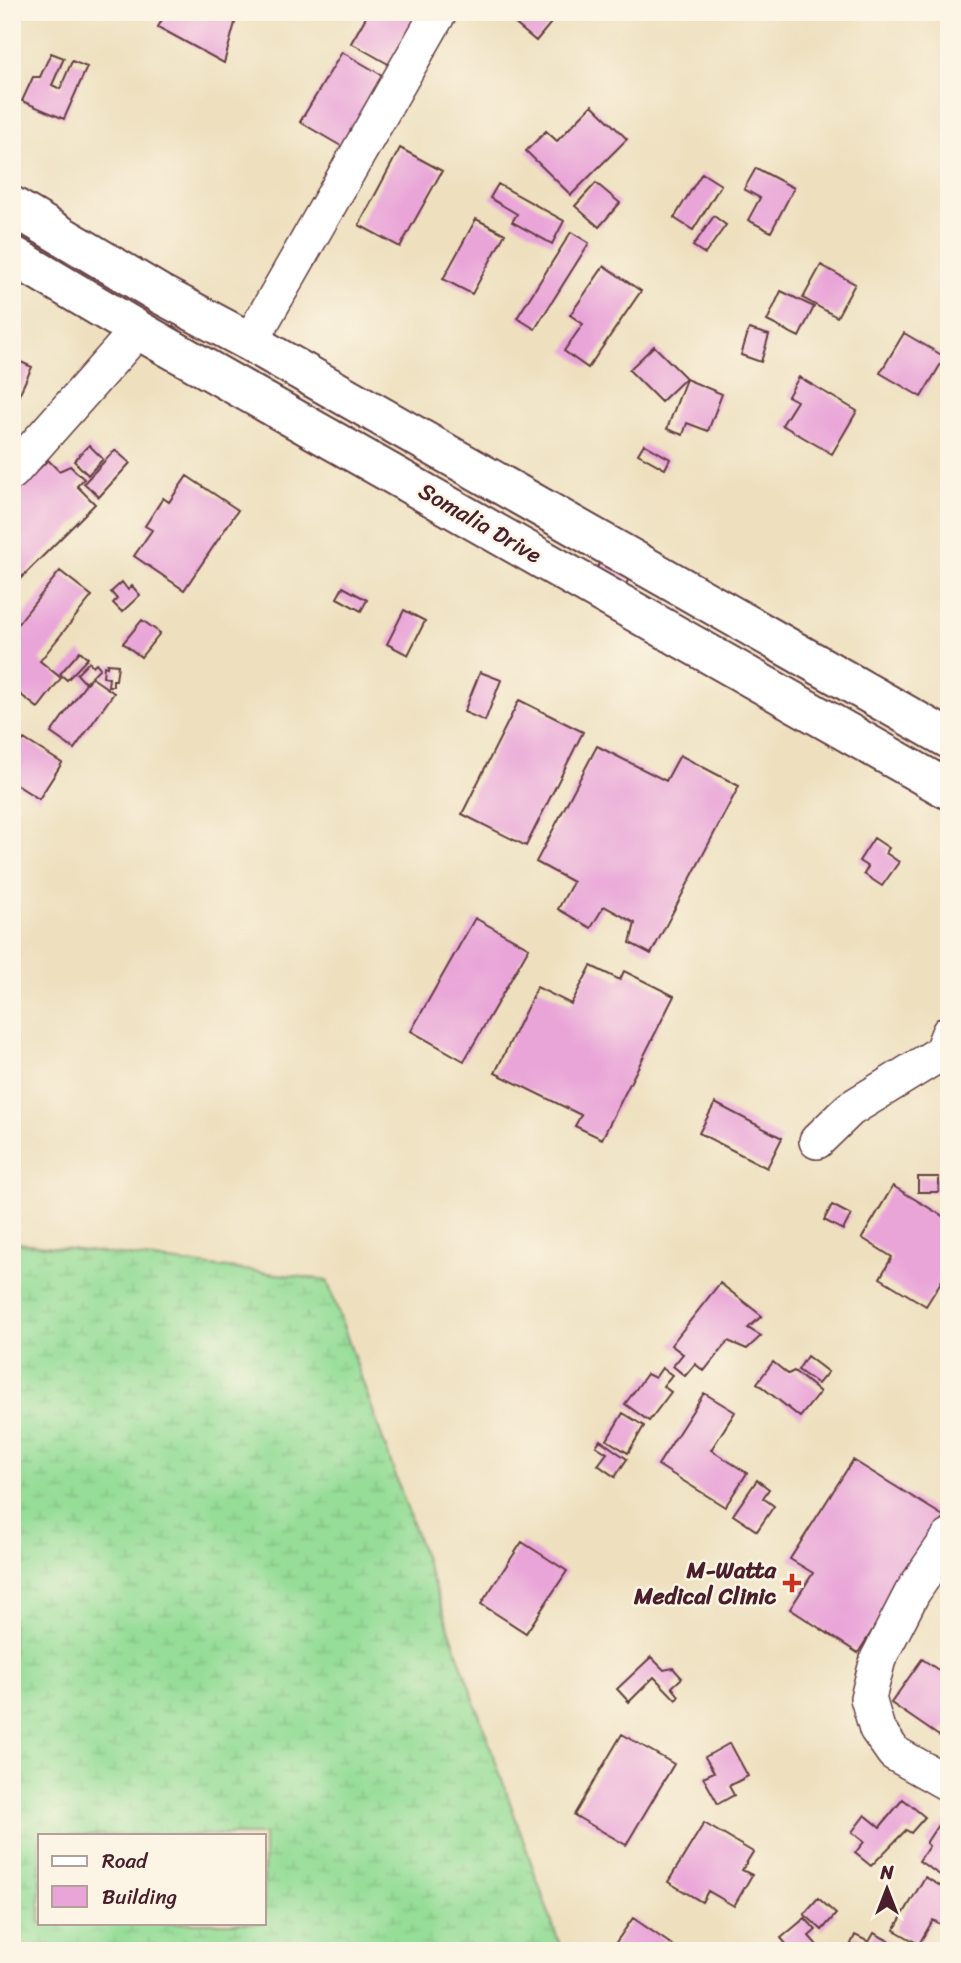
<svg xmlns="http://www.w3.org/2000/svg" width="961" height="1963" font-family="Sriracha,sans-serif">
<defs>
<pattern id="wetland-marsh" width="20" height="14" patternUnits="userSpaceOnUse" patternTransform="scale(1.75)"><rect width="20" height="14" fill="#96dd98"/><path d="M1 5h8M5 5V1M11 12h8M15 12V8" fill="none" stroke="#83bd83"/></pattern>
</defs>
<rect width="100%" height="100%" fill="#fcf5e5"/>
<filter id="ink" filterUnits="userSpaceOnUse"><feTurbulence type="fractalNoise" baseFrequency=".0143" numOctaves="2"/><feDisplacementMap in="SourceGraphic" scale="14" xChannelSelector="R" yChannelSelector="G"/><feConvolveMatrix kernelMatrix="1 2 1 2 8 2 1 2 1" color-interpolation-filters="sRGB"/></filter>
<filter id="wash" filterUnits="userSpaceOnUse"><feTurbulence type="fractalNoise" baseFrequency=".00686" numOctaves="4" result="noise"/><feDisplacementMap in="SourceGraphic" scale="28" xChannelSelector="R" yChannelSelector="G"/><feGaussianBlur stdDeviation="1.57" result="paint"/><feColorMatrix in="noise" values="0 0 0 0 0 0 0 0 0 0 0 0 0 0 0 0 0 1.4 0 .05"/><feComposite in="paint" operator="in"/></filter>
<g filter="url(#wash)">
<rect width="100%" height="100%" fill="#eee0bf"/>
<!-- wetland -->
<path fill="url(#wetland-marsh)" stroke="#707e62" stroke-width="2" fill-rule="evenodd" d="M12,1242l315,38 235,671h-550zM40,1835h224v88h-224z"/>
<g id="blocks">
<!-- building -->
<path fill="#e9a5d8" d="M166,12h72l-14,51 -66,-36z
M369,12h52l-31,53 -39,-22z
M501,12h59l-24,29z
M342,52l45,26 -41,71 -46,-27z
M51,53l13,5 -12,27 8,4 12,-28 15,6 -23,52 -42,-18 11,-24h7z
M592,105l35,34 -56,56 -45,-44 20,-20 11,10z
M400,148l42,23 -42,76 -41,-22z
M756,168l38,20 -23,44 -23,-12 12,-22 -16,-9z
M702,173l19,12 -28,45 -19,-12z
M596,183l24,20 -21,24 -24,-21z
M498,184l66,37 -12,23 -40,-22 5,-8 -27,-16z
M714,216l12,9 -21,29 -12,-8z
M476,219l29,15 -33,60 -29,-15z
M571,232l18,11 -54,86 -18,-11z
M821,265l34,19 -18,33 -34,-19z
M604,266l37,25 -53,77 -24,-17 19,-27 -13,-9z
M781,291l33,16 -15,30 -32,-16z
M749,329l20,6 -8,27 -20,-7z
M904,333l41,24 -24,40 -41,-24z
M654,346l32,32 -25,24 -32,-32z
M12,358l20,9 -20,43z
M799,377l58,34 -25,43 -50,-29 15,-24 -9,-5z
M686,379l36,15 -14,37 -21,-8 -4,12 -16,-6z
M644,444l26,15 -5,10 -27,-15z
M89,445l14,14 -15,16 -14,-14z
M115,450l15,13 -31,34 -15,-14z
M48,460l11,11 11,-5 14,13 -7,7 18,18 -83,83v-92z
M187,476l51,34 -54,80 -50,-34 18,-26 -7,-4 18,-28 6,4z
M601,559l30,13 -5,13 -31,-13z
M60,571l32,25 -52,65 21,17 -23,30 -26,-20v-57z
M122,582l6,8 4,-4 8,9 -18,17 -9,-9 4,-4 -6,-7z
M343,587l24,13 -6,11 -24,-13z
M404,610l21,11 -17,34 -21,-11z
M142,620l18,13 -19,24 -18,-14z
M80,651l8,7 -21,22 -7,-6z
M89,662l4,4 3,-3 4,5 -15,15 -8,-9z
M107,664l11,1 -2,15h-3v6h-5l1,-8 -6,-1 1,-11 3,1z
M480,672l21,8 -16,41 -21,-9z
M91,677l23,16 -40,56 -23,-16z
M519,700l64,32 -57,114 -64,-32z
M24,739l38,24 -23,36 -27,-17v-26z
M597,746l69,35 14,-26 59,31 -88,168 -21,-11 5,-20 -31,-17 -13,22 -33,-19 15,-27 -37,-20z
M874,838l15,10 -3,5 13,9 -17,24 -18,-12 4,-7 -9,-6z
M475,918l54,30 -65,113 -53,-30z
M591,966l29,14 4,-9 50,25 -72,143 -27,-13 6,-11 -86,-42 42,-86 34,17z
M715,1103l67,35 -15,30 -68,-35z
M918,1177h21v15h-21z
M893,1186l56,34v49l-23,37 -46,-28 12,-21 -30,-19z
M832,1205l19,10 -8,15 -19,-10z
M720,1283l42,33 -14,12 13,8 -14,13 -19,-8 -24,30 -9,-7 -10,12 -12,-10 10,-12 -12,-9z
M807,1356l21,16 -10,12 -20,-14z
M773,1362l15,12 6,-3 26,21 -20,25 -43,-34z
M662,1368l10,7 -9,11 8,6 -22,29 -24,-17 22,-30 8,4z
M704,1393l31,19 -24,38 36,23 -22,34 -67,-42z
M623,1413l21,13 -16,27 -21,-13z
M600,1440l27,19 -12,18 -17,-12 9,-12 -11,-7z
M853,1460l92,57 -87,136 -68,-44 23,-36 -23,-14z
M757,1480l12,9 -6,9 11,8 -17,25 -24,-16z
M522,1542l45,29 -41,62 -45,-29z
M651,1657l13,13 9,-2 9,10 -10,9 7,9 -3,4 -22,-23 -25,25 -12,-13z
M922,1659l27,18v46l-10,13 -48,-33z
M622,1734l52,30 -48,81 -52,-30z
M730,1743l18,33 -19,10 5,9 -16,9 -15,-27 11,-5 -9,-15z
M903,1799l22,18 -14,16 -5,-3 -35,36 -16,-13 9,-11 -12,-10 13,-17 15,12z
M949,1816v47l-9,12 -21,-14 10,-15 -3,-3 12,-18 3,2z
M704,1823l49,29 -11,18 10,5 -18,31 -26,-15 -6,11 -34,-20z
M925,1877l24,14 -2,17 2,1v20l-16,-9 -14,24 -25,-14z
M818,1898l18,16 -14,16 -18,-16z
M633,1918l48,33h-71z
M805,1918l11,12 -7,6 8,9 -4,3 2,3h-23l-11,-13z
M874,1933l26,14 -2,4h-41l-7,-5 5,-11 14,7z"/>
</g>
</g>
<g filter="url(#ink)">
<use href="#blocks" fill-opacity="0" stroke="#633c41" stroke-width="2"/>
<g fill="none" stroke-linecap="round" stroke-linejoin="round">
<!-- minor casing -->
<g stroke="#633c41" stroke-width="38">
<path id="minor" d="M250,342l189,-330
M12,472l126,-142
M817,1141l33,-32 91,-56 8,-20
M949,1538l-37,55 -34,66 -10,39 9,31 17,24 55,31"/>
</g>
<!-- major casing -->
<g stroke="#633c41" stroke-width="42">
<path id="major" d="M12,206l148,88 90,48 699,397
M12,255l126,75 811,460"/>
</g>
<!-- minor -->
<use href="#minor" stroke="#fff" stroke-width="35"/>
<!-- major -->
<use href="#major" stroke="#fff" stroke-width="38"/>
</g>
</g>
<!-- markers -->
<path fill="#c8321e" stroke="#fcf5e5" stroke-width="2.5" d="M788.5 1572.5h7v7h7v7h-7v7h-7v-7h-7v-7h7z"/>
<g text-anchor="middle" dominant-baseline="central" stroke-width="5" stroke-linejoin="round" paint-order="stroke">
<!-- street labels -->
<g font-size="23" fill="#4a1f2b" stroke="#fcf5e5">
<text transform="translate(480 523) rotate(30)">Somalia Drive</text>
</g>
<!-- poi labels -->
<g font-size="23" font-weight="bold" fill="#4a1f2b" stroke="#fcf5e5" text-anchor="end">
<text x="776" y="1570">M-Watta<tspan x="776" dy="26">Medical Clinic</tspan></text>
</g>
</g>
<!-- margin -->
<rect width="961" height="1963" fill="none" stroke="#fcf5e5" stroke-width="42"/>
<!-- legend -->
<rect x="38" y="1834" width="228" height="91" fill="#fcf5e5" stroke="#b59f9b" stroke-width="2"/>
<rect x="52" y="1856" width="35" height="10" fill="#ffffff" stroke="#b59f9b" stroke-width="2"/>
<text x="102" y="1868" font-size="21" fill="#4a1f2b">Road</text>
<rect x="52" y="1886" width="35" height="21" fill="#e9a5d8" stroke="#b59f9b" stroke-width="2"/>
<text x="102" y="1904" font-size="21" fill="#4a1f2b">Building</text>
<!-- north arrow -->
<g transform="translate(887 1889)" stroke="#fcf5e5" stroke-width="5" paint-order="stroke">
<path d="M0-5L12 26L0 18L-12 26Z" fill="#4a1f2b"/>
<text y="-10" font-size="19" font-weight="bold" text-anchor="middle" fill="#4a1f2b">N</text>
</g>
</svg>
